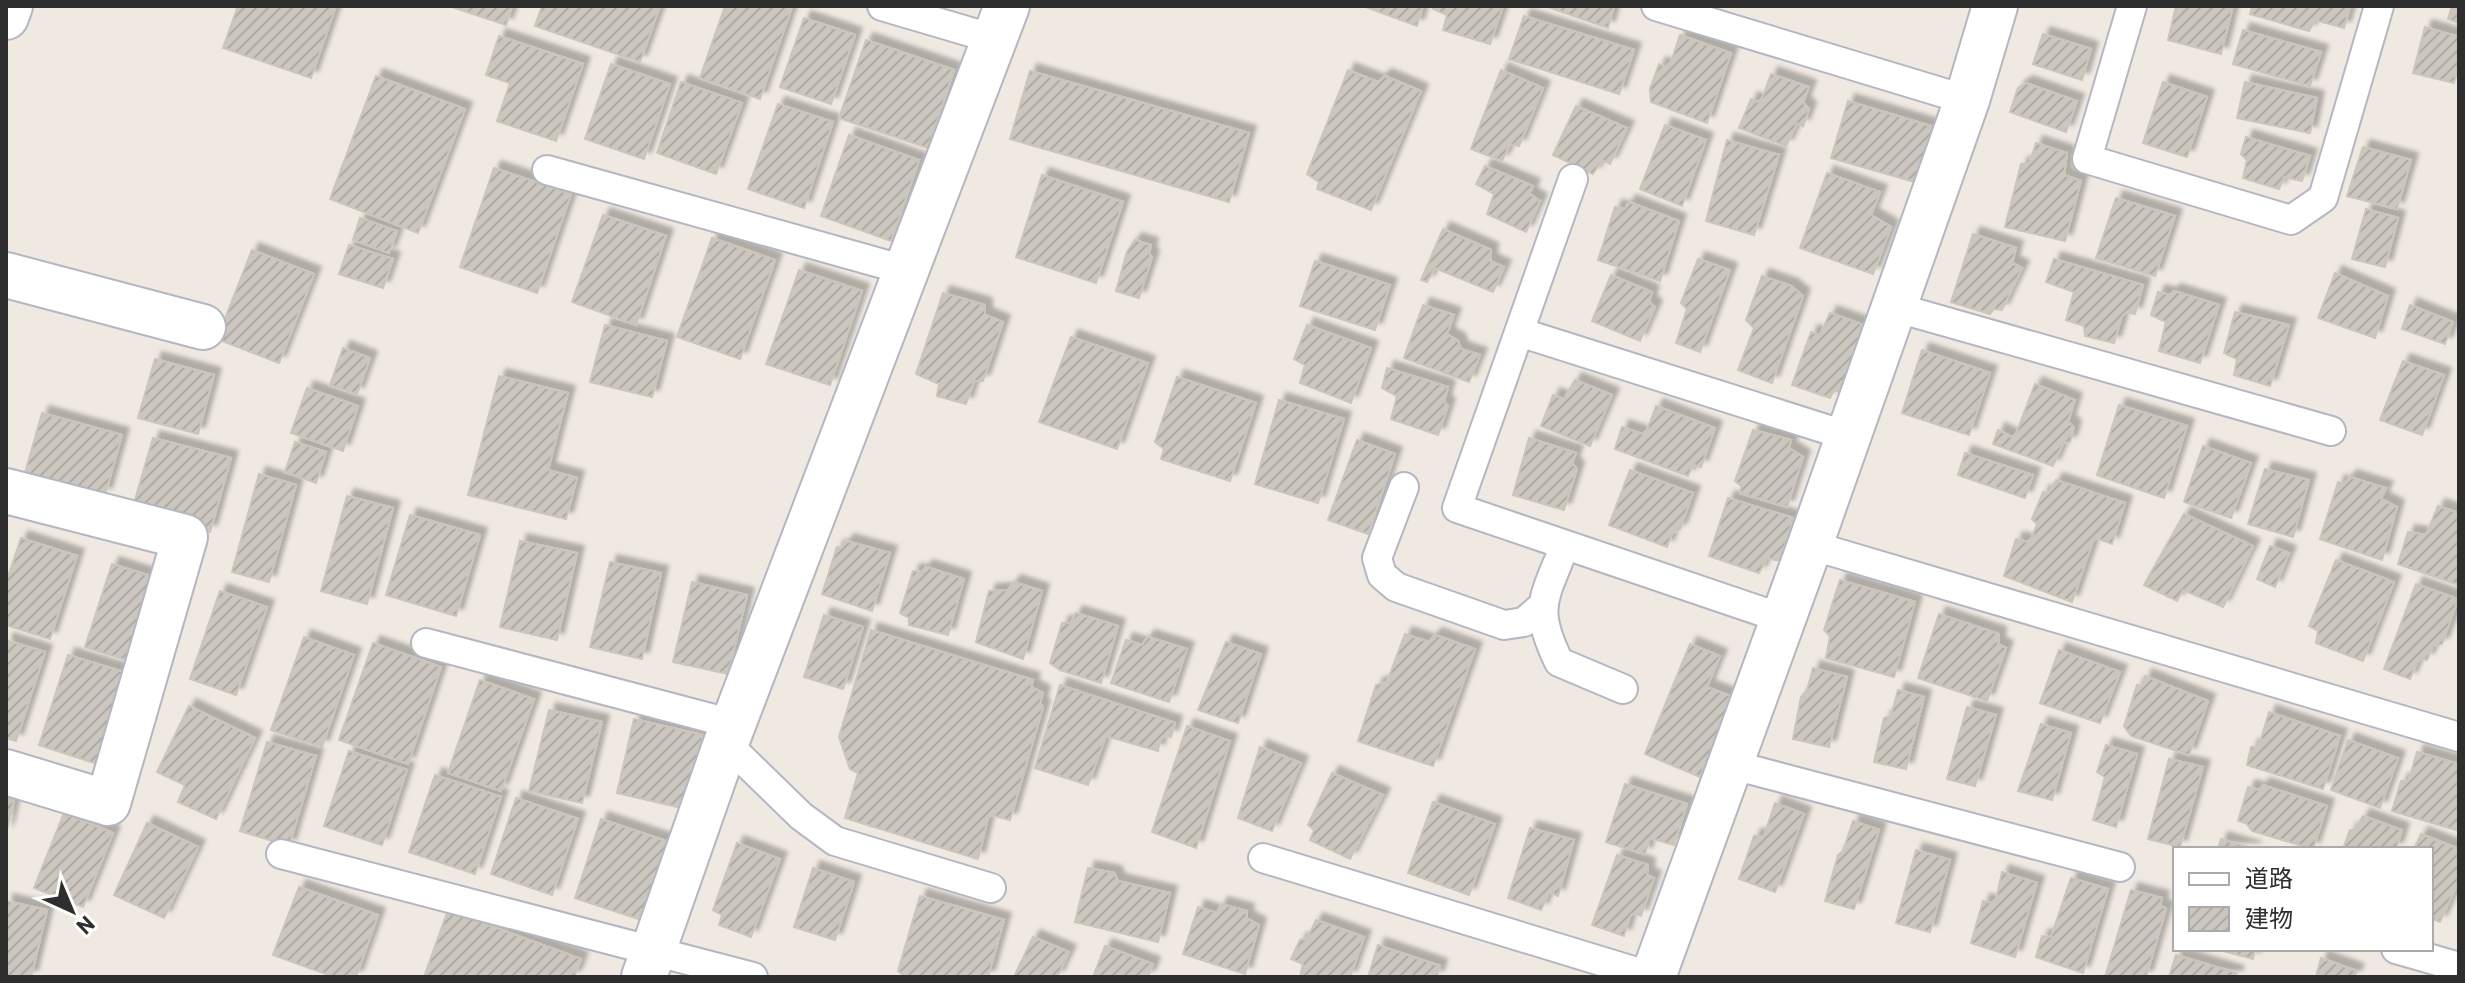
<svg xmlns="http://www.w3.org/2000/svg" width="2465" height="983" font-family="Barlow,'Noto Sans JP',sans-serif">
<defs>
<pattern id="building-hatch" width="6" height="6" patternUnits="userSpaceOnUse" patternTransform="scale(2)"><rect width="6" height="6" fill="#cbc7bf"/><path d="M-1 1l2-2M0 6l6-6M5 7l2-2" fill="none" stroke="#afaba4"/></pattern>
<filter id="shadow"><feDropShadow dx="7" dy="-7" stdDeviation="2" flood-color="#0004"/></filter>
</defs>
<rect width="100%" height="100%" fill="#efe9e1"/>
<!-- building -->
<path fill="url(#building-hatch)" stroke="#cbc5ba" stroke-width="2" filter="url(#shadow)" d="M238,6h98l-25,72 -88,-30z
M449,6h63l-6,19z
M542,6h118l-20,56 -105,-36z
M725,6l67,1 -32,92 -60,-21z
M1363,6h60l-6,20z
M1434,6h69l-13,38 -47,-14 4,-15 -14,-6z
M1545,6h69l-6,22z
M2176,6h57l-12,48 -53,-14z
M2252,6h98l-6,22 -29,-8 -6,11 -59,-17z
M2452,6h7v17l-11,-4z
M1524,16l110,34 -15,44 -110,-35z
M804,18l51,17 -24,69 -51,-17z
M2425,27l34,10v26l-5,20 -41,-10z
M2243,30l78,22 -11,34 -77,-22z
M2043,34l48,15 -9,31 -49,-16z
M1680,35l51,18 -24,70 -56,-21 -1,-13 9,-25 7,3 5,-5z
M499,36l84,28 -27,77 -59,-20 13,-38 -24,-8z
M866,40l88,30 -26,78 -89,-30z
M611,64l59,20 -26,75 -59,-20z
M1348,70l30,12 7,-6 36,15 -50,119 -54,-21 2,-7 -12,-8z
M1501,70l42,18 -24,58 -9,-2 -8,17 -31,-12z
M1030,71l219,62 -20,69 -219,-63z
M1771,74l38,13 -6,16 6,6 -6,17 -6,-3 -11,23 -47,-18 12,-29 7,3 4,-3z
M376,76l89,33 -47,124 -88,-34z
M681,82l61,21 -26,71 -59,-21z
M2163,82l44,15 -20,60 -44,-14z
M2245,82l72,16 -7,35 -73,-15z
M2026,83l51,18 -11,31 -56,-20 8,-24z
M1848,101l86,26 -16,56 -87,-25z
M778,104l55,18 -29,86 -56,-19z
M1576,106l51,22 -17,36 -8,-4 -9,14 -40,-19z
M1665,125l41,15 -24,66 -42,-17z
M849,135l70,25 -28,81 -70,-25z
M2246,137l64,19 -8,25 -18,-4 -5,12 -36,-11 4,-18 -6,-6z
M1727,140l52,15 -25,80 -48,-14z
M2036,143l31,10 -3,22 17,6 -16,60 -60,-14 16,-63h8z
M2363,147l48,13 -14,49 -50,-13z
M1485,166l48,20 -4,8 11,7 -14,31 -39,-18 7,-20 -18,-10z
M494,168l77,26 -34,99 -77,-26z
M1827,173l53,19 -9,23 20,12 -18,47 -73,-26z
M1042,175l81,27 -27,81 -80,-26z
M2116,198l59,18 -20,60 -59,-18z
M1629,202l50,19 -19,60 -62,-21 17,-53 10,2z
M2366,209l32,9 -13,49 -33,-8z
M603,215l63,21 -30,89 -64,-23z
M360,218l37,13 -8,22 -36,-13z
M1443,229l48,21 -1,11 14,6 -11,25 -58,-24 -8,14 -6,-2z
M1973,234l43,14 -4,15 10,5 -20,42 -8,-1 -4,5 -39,-12z
M712,238l63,22 -35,99 -63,-22z
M1135,240l16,5 -2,9 3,3 -13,41 -23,-7 11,-39z
M349,245l44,14 -10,29 -44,-14z
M252,250l62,24 -35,89 -62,-24z
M1698,259l32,11 -30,82 -24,-9 11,-34 -6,-6z
M2054,259l89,26 -8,29 -9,-2 -4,4 -8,27 -29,-7 -1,-10 -18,-6 8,-28 -28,-10z
M1315,261l75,24 -15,45 -75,-24z
M799,270l63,21 -32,94 -64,-21z
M2335,273l53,23 -13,42 -57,-20z
M1611,275l41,17 -3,10 6,5 -15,34 -48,-20z
M1762,276l29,10 12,10 -31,87 -34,-13 16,-42 -8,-8z
M2174,291l45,14 -19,58 -41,-12 7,-29 -15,-7 7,-23 12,3z
M943,293l42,12v10l18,7 -20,59h-9l-8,23 -29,-8 2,-12 -23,-10z
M1423,305l31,10 -7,19 11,7 3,8 19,6 -11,27 -65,-24z
M2410,305l43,17 -8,22 -43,-15z
M2235,312l54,13 -19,61 -36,-11 3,-16 -13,-6z
M1830,313l34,12 -24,67 -6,-2 -4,8 -38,-13 19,-53 9,3z
M605,325l62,16 -15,56 -62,-15z
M1307,325l64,23 -20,55 -51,-20 5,-18 -11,-6z
M1071,337l77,26 -31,86 -78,-27z
M343,348l27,10 -13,36 -27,-9z
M1922,350l68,23 -21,62 -67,-22z
M155,359l59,16 -16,59 -60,-16z
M2403,361l41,14 -22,60 -42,-15z
M1387,368l61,19 -4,15 4,4 -10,29 -47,-16 6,-23 -15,-8z
M499,376l69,17 -20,77 29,8 -11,41 -98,-24z
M1177,377l79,26 -26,78 -69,-22 3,-10 -9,-7z
M1575,380l37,15 -22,51 -49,-20 12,-31 11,4z
M2035,384l40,16 -7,22 6,5 -4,15 -7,1 -10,23 -60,-22 5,-14 14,7 4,-3z
M307,388l51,18 -15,45 -52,-18z
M1279,400l65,19 -26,84 -63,-19z
M2119,405l68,21 -23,72 -67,-23z
M1656,406l59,22 -14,39 -8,-2 -5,11 -73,-27 7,-22 21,7 4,-4z
M42,413l80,22 -17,60 -80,-22z
M1753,430l38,10 -2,8 14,9 -16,50 -47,-14 1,-7 -6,-5z
M153,438l78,20 -21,74 -78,-22z
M1529,438l47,15 -4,10 5,6 -13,41 -51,-15z
M1357,440l38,14 -27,80 -40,-14z
M295,442l31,10 -10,31 -31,-11z
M2203,446l48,17 -20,55 -47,-16z
M1965,453l68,22 -8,23 -67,-23z
M2265,469l44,11 -16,57 -45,-13z
M1630,470l63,23 -13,36 -8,4 -5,14 -58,-22z
M259,474l37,11 -27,97 -37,-10z
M2350,477l36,11 -5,11 16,8 -15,53 -62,-21 18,-57 6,2z
M2056,480l69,23 -13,41 -16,-6 -3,3 -21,61 -68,-26 12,-37 12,3 4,-5 5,-13 -5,-5 11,-27 6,1z
M347,496l46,12 -26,96 -46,-13z
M1728,498l65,20 -13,43 -13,-3 -8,15 -50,-17z
M2438,506l21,7v72l-61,-21 10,-32 18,3z
M2184,514l69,32 -30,61 -40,-17 -6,11 -33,-16z
M410,515l70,20 -24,81 -70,-21z
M21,538l56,18 -27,83 -44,-14v-42z
M520,541l57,12 -20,87 -57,-13z
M847,541l43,12 -18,58 -50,-17 15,-47 5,1z
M2270,546l19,7 -14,34 -18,-8z
M2336,560l58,22 -31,79 -47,-18 2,-12 -9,-5z
M610,562l51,11 -19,86 -52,-12z
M112,564l45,14 -28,83 -44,-14z
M926,567l38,12 -16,56 -39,-10v-7l-9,-5 13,-42 9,1z
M1840,580l75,22 -21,75 -68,-19 4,-22 -6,-6z
M692,582l55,13 -19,79 -55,-12z
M1014,582l28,9 -19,68 -47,-17 13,-51 19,-1z
M2416,584l42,15 -16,45 -9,2 -6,14 -6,-2 -4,4 -7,17 -26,-10z
M220,591l47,16 -31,88 -46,-16z
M1076,613l42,13 -17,57 -41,-13 -10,-7 12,-40h9z
M1939,614l60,20 -1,10 8,4 -19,53 -69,-23z
M824,615l39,12 -20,62 -39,-12z
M871,630l162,50 -2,7 12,6 -3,10 3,4 -33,113 -19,-5 -3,3 -10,41 -133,-41 13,-45 -8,-4 -11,-32z
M1405,634l24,8 6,-7 40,14 -42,117 -75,-25 18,-56 11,-3z
M304,637l50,18 -32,92 -51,-17z
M1148,637l39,12 -18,53 -58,-19 15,-43 16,5z
M6,640l39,12 -29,89 -10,-3z
M1226,642l35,12 -23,69 -40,-13z
M373,643l68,24 -33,97 -69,-24z
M1690,644l30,12 -13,31 26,10 -33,80 -55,-23z
M2059,650l61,22 -20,51 -60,-20z
M68,655l59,18 -30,91 -58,-19z
M1813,668l34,9 -18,70 -36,-8 8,-42 6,-7z
M2145,676l63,25 -19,54 -58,-19 -7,-10 13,-41 5,1z
M480,680l54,19 -33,92 -53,-18z
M1060,685l115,38 -4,14 -6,-2 -5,5 -2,11 -52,-15 -18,49 -53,-17z
M1898,690l26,7 -18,72 -32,-7 10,-44 7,-2z
M189,706l66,32 -39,81 -38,-17 7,-17 -28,-13z
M1967,707l29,8 -21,71 -28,-7z
M549,710l53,12 -20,81 -53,-12z
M2269,712l71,24 -17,53 -76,-24 4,-18 8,-1z
M634,719l69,16 -17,74 -69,-16z
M2041,724l30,9 -19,67 -34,-9z
M1187,726l43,15 -34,107 -44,-16z
M2348,740l50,18 -18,50 -49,-18z
M267,742l49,14 -27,90 -49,-15z
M2106,745l31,9 -21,73 -23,-7 12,-43 -8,-5z
M1260,747l41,16 -29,68 -34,-13z
M349,751l58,19 -25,75 -58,-19z
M2417,752l42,12v67l-67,-20 9,-30 8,-1z
M2169,759l34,8 -23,80 -32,-8z
M1332,773l51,22 -33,64 -40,-19 4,-10 -6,-5z
M435,775l66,22 -26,77 -66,-22z
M1625,784l62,20 -13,41 -24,-7 -5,16 -39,-12z
M2263,785l64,21 -14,43 -61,-18 -6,-8 -8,-2 10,-34 11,3z
M6,798l8,2 -8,33z
M516,798l62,21 -26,76 -61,-21z
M1433,802l62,22 -26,71 -61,-22z
M1775,803l29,11 -29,78 -36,-13 15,-43h10z
M64,813l49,20 -30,74 -49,-19z
M2363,816l39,14 -6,19h-53l7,-19h5z
M601,819l68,23 -25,79 -69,-23z
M1853,821l26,9 -25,79 -29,-8 13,-46 5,-4z
M147,823l51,24 -34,71 -50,-23z
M1530,828l44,12 -16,56 -9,-4 -8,18 -33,-12z
M2421,834l38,15v31l-19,42 -9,-4v-69h-17z
M2221,839l34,10h-37z
M737,843l43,16 -29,78 -32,-12 3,-10 -9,-5z
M1916,850l34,10 -20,72 -34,-9z
M1617,855l31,10 -1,10 7,3 -13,38 -7,-3 -4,3 -6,20 -32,-11z
M813,868l41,14 -19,58 -41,-13z
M1088,868l26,5 4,8 52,12 -12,49 -83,-20z
M2002,872l35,11 -22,74 -44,-14 12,-42 9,2 4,-4z
M2071,878l37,11 -25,84 -47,-16 6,-21 9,1z
M299,887l79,28 -22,62h-22l-61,-22z
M2131,890l31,8 -2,7 6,4 -20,68h-41z
M920,896l84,24 -16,57h-83l-7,-6z
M6,901l41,9 -16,67h-25z
M1221,904l26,7 -1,7 13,7 -14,49 -62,-20 15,-47 19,6z
M448,910l133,49 -7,18h-150z
M1316,920l48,17 -14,40h-50l3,-13 -12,-5 9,-19 7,-1z
M1033,937l36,15 -12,25h-43z
M1378,945l62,21 -3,11h-69z
M1105,946l48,18 -5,13h-55z
M2216,949h39l-2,10z
M2176,955l61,18 -2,4h-66z
M2321,958l36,13 -3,6h-38z"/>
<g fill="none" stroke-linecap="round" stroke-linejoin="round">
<!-- service casing -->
<g stroke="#b4b7c1" stroke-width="32">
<path id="service" d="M882,6l112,33
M1656,6l311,94
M2132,6l-45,153 204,61 32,-22 56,-192
M547,170l358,100
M1573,179l-116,329 327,111
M1894,307l437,124
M1519,332l329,104
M1404,487l-27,71 5,17 14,12 108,38 20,-3 16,-14
M1565,545c-21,54 -33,62 -6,117l64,27
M1810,545l649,192
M426,643l307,81
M726,743l75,73 34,25 156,47
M1733,765l387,102
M281,854l472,123
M1263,858l390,119
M2396,949l63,18"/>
</g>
<!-- minor casing -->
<g stroke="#b4b7c1" stroke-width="48">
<path id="minor" d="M6,17l4,-11
M6,275l197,52
M6,491l179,46 -77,266 -102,-31
M644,977l82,-234 281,-737
M1653,977l157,-432 157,-445 28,-94"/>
</g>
<!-- service -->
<use href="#service" stroke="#fff" stroke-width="28"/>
<!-- minor -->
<use href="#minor" stroke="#fff" stroke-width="44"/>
</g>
<!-- border -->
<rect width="2465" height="983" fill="none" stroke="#2e2e2e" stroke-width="16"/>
<!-- legend -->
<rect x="2173" y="847" width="260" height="104" fill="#ffffff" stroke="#ababab" stroke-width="2"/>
<rect x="2189" y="873" width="40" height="12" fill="#ffffff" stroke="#ababab" stroke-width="2"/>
<text x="2245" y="887" font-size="24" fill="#2e2e2e">道路</text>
<rect x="2189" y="907" width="40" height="24" fill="url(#building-hatch)" stroke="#ababab" stroke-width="2"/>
<text x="2245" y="927" font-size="24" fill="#2e2e2e">建物</text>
<!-- north arrow -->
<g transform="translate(72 911) rotate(136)" stroke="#ffffff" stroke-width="6" paint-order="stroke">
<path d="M0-6L14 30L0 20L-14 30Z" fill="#2e2e2e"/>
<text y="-12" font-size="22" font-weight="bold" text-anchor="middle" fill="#2e2e2e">N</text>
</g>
</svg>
